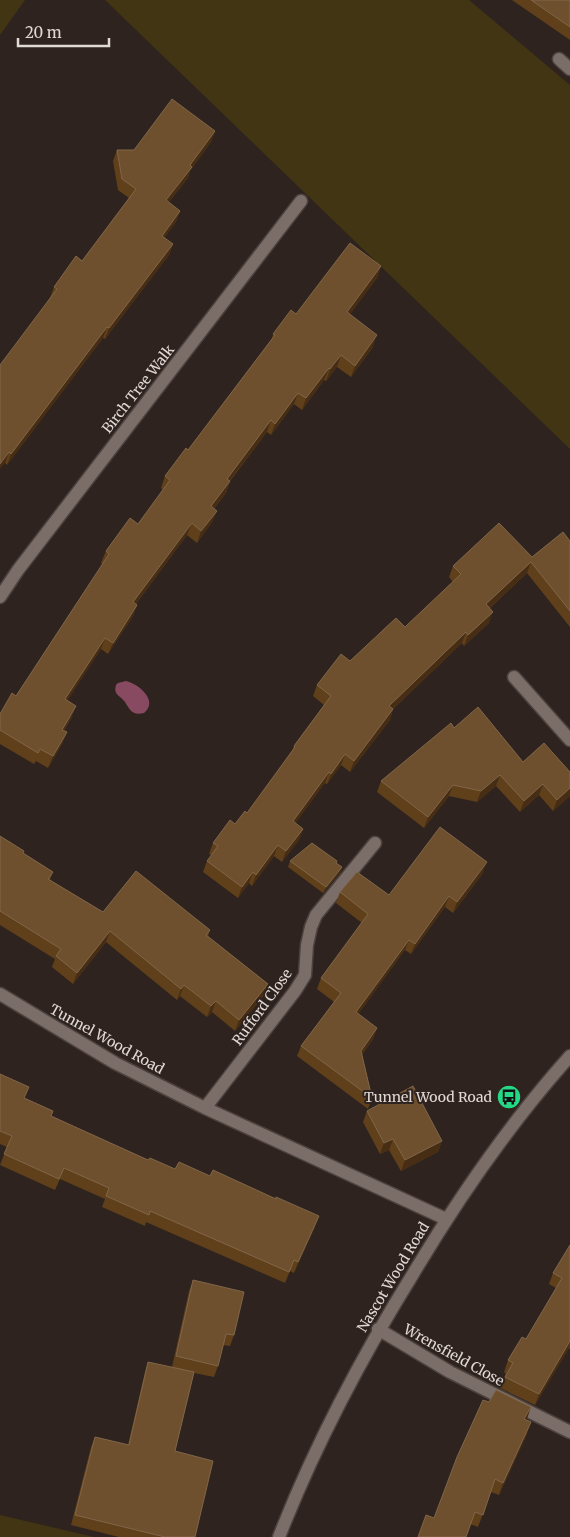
<svg xmlns="http://www.w3.org/2000/svg" width="570" height="1537" font-family="Merriweather,serif">
<rect width="100%" height="100%" fill="#2e231e"/>
<!-- green -->
<path fill="#423514" d="M0,0h25l-25,35z
M105,0h364l101,85v364z
M0,1515l94,22h-94z"/>
<!-- water -->
<path fill="#874a60" d="M126,681c13,3 33,20 18,32 -12,3 -14,-3 -19,-11 -5,-7 -12,-7 -9,-17l2,-2z"/>
<g fill="none" stroke-linecap="round" stroke-linejoin="round">
<!-- street casing -->
<g stroke="#4b413e" stroke-width="15">
<path id="street" d="M559,59l11,10
M0,597l18,-27 283,-369
M514,677l56,63
M0,994l115,69 90,45 241,111
M205,1108l90,-117 10,-16 2,-30 4,-18 5,-12 59,-72
M378,1329l72,43 120,60
M279,1537c36,-92 82,-179 134,-263 46,-77 97,-151 157,-218"/>
</g>
<!-- street -->
<use href="#street" stroke="#7b6d67" stroke-width="12"/>
</g>
<!-- wall -->
<path fill="#60401b" d="M512,0h58v40z
M215,131l-4,11 -21,29 -2,7 -19,24 11,9 -4,11 -12,16 9,6 -4,11 -64,84 -2,-1 -96,127 -2,-2 45,-165 4,-11 28,-26 47,-63 -11,-8 -5,-29 4,-11h17z
M381,266l-4,12 -27,36 23,33 -22,30 -14,-10 -11,14 -2,-1 -22,30 -8,-6 -23,31 -4,-3 -37,49 -4,12 -12,16 3,2 -5,11 -15,21 -10,-8 -51,69 1,1 -4,11 -25,38 -7,-5 -34,51 5,17 -8,14 3,1 -5,12 -14,24 -12,-7 -2,3 -34,-20v-30l16,-18 87,-132 -2,-1 5,-12 32,-27 25,-34 -2,-2 4,-12 23,-26 84,-111 1,-5 23,-20z
M570,541v86l-43,-54 -37,35 -1,15 -25,23 -2,-3 -69,66 -3,11 -40,52 -9,-7 -14,19 -2,-1 -30,40 8,6 -4,11 -17,22 -8,-6 -22,30 -3,-3 -11,15 -35,-26 4,-11 5,-6 -3,-1 4,-11 34,-30 44,-60 3,-7 30,-41 -11,-9 4,-11 33,-24 55,-34 48,-45 -4,-5 4,-11 79,-9z
M454,728l69,34 47,10v24l-17,15 -14,-16 -19,17 -24,-26 -19,16 -28,-6 -25,32 -47,-36 4,-11z
M0,836l23,17 30,19 -3,8 53,32 107,18 -2,6 60,48 -4,11 -29,36 -23,-19 -5,5 -27,-21 -3,4 -71,-58 -33,42 -21,-17 3,-8 -55,-34z
M290,861l52,6 -2,6 -17,20 -35,-26z
M483,873l-30,40 -8,-6 -34,47 -6,-4 -47,64 19,14 -4,11 -11,16 10,43 -4,11 -71,-53 4,-10 33,-44 -17,-13 4,-11 41,-55 -26,-20 4,-11 49,3z
M0,1074l25,24 26,18 97,44 27,9 140,58 -21,46 -4,-2 -5,12 -139,-61 -1,4 -43,-19 3,-8 -45,-20 -5,11 -55,-25 7,-18 -7,-3z
M367,1111l75,30 -4,11 -37,19 -12,-21 -9,4 -17,-32z
M570,1245v104l-1,-1 -34,57 -35,-17 6,-14 -2,-2 4,-12 18,-21 30,-51 -7,-4 4,-11z
M193,1280l41,55 -4,11 -7,-1 -5,21 -4,11 -20,-4 -19,78 20,86h-76l-48,-12 20,-78 4,-10 33,8 17,-73 3,-10 24,5 17,-76z
M526,1420l1,14 -28,61 -8,-3 -13,35 -8,-3 -36,-6z"/>
<!-- shaded-wall -->
<path fill="#462d14" d="M215,131l-4,11 -21,29 -2,7 -26,33 4,-11 24,-35z
M180,211l-4,11 -18,25 4,-11z
M173,244l-4,11 -64,84 4,-11z
M381,266l-4,12 -34,46 4,-12z
M107,327l-4,11 -96,127 4,-11z
M377,335l-4,12 -22,30 4,-11z
M341,355l-4,12 -11,14 4,-12z
M329,368l-5,12 -22,30 4,-12z
M298,393l-4,11 -23,31 4,-11z
M271,420l-4,12 -45,58 5,-11z
M9,452l-4,11 -5,6v-5z
M230,481l-4,12 -19,25 4,-12z
M217,511l-5,11 -15,21 4,-12z
M192,523l-5,12 -58,78 4,-11z
M531,562l-4,11 -45,42 4,-11z
M137,605l-4,11 -25,38 5,-11z
M493,612l-4,11 -25,23 4,-11z
M466,632l-4,11 -77,73 4,-10z
M105,638l-4,11 -40,62 4,-12z
M76,706l-4,11 -14,24 4,-11z
M393,709l-3,11 -40,52 4,-11z
M67,732l-5,12 -14,24 5,-12z
M345,754l-4,11 -14,19 4,-10z
M329,772l-4,11 -36,49 4,-11z
M500,775l-4,11 -19,16 4,-11z
M543,784l-4,11 -19,17 4,-11z
M453,785l-4,11 -25,32 4,-11z
M570,788v8l-17,15 4,-11z
M303,829l-4,11 -17,22 4,-11z
M278,845l-4,11 -22,30 4,-11z
M487,862l-4,11 -30,40 4,-11z
M342,867l-2,6 -17,20 3,-6z
M253,872l-4,11 -11,15 4,-11z
M449,896l-4,11 -34,47 4,-10z
M110,931l-4,11 -33,42 4,-11z
M409,940l-4,10 -53,73 4,-11z
M268,984l-4,11 -29,36 4,-11z
M184,985l-4,11 -3,4 4,-11z
M216,1001l-4,11 -5,5 4,-11z
M377,1028l-4,11 -16,22 4,-10z
M393,1139l-4,11 -9,4 4,-11z
M442,1141l-4,11 -37,19 4,-11z
M319,1216l-4,11 -21,46 4,-11z
M570,1341l-1,7 -34,57 4,-11z
M531,1407l-4,12h-3z
M531,1422l-4,12 -28,61 4,-12z"/>
<!-- building -->
<path fill="#6e502f" stroke="#806649" d="M531,0h39v27z
M172,99l43,32 -25,34 2,2 -26,33 14,11 -18,25 11,8 -64,84 -2,-1 -96,127 -2,-2 -9,12v-99l57,-76 -3,-2 22,-31 6,5 54,-72 -14,-10 -5,-29h17z
M350,243l31,23 -34,46 30,23 -22,31 -14,-11 -11,14 -1,-1 -23,30 -8,-5 -23,31 -4,-4 -44,59 3,2 -19,25 6,5 -16,20 -9,-8 -59,79 4,3 -24,38 -8,-5 -40,61 11,7 -14,24 5,2 -14,24 -13,-7 -2,4 -38,-23v-16l12,-21 4,3 93,-142 -3,-3 24,-33 8,6 32,-44 -5,-4 21,-28 2,2 87,-115 -2,-1 18,-24 5,4z
M499,523l33,34 31,-25 7,9v70l-39,-49 -45,42 7,8 -25,23 -2,-3 -77,74 4,3 -39,52 -9,-7 -14,20 -2,-2 -36,49 10,8 -17,22 -8,-6 -22,30 -3,-3 -11,15 -35,-26 11,-15 -5,-3 17,-23 5,4 10,-13 2,2 48,-66 -1,-1 37,-50 -14,-11 24,-31 9,7 46,-43 9,9 56,-53 -8,-8z
M478,707l45,55 21,-19 26,29v16l-13,12 -14,-16 -19,17 -24,-26 -19,16 -28,-6 -25,32 -47,-36 70,-58 3,5z
M440,827l47,35 -30,40 -8,-6 -34,48 -6,-4 -53,72 21,16 -16,23 11,47 -71,-52 40,-53 -20,-15 47,-64 -28,-22 17,-20 32,23z
M0,836l24,15 -1,2 30,19 -5,7 55,33 33,-41 74,59 -4,5 62,49 -29,36 -23,-19 -5,5 -27,-21 -3,4 -71,-58 -33,42 -21,-17 5,-7 -61,-38z
M312,843l25,18 -1,2 6,4 -16,20 -36,-26z
M0,1074l29,13 -5,11 29,13 -2,5 97,44 2,-2 25,11 4,-7 31,14 3,-6 63,29v-2l43,19 -21,46 -4,-2 -5,12 -139,-61 -1,4 -43,-19 3,-8 -45,-20 -5,11 -55,-25 8,-18 -12,-5z
M413,1086l29,55 -37,19 -12,-21 -9,4 -17,-32z
M570,1245v96l-31,53 -34,-17 8,-14 -5,-3 14,-23 4,2 36,-61 -9,-5z
M193,1280l51,12 -10,43 -8,-1 -8,32 -42,-10z
M148,1362l46,10 -19,79 38,10 -18,76h-30l-90,-22 20,-78 34,8z
M496,1390l35,17 -7,12 7,3 -28,61 -8,-4 -12,36 -8,-3 -9,25h-48l8,-22 8,3 23,-61 26,-57 6,2z"/>
<!-- icons -->
<defs>
<g id="bus-disc" transform="scale(1.25)"><circle r="9.5" fill="#25d886" stroke="#2e231e"/><path d="M-5-6H5V4H4V6H2V4H-2V6H-4V4H-5ZM-3.5-4V0h7V-4ZM-3.5 1.2v1.5H-2V1.2ZM2 1.2v1.5H3.5V1.2Z" fill="#111"/></g>
</defs>
<g fill-rule="evenodd">
<use href="#bus-disc" x="509" y="1097"/>
</g>
<g text-anchor="middle" dominant-baseline="central" stroke-width="4" stroke-linejoin="round" paint-order="stroke">
<!-- street labels -->
<g font-size="14" fill="#e1d9d6" stroke="#2e231e">
<text transform="translate(138 389) rotate(-52)">Birch Tree Walk</text>
<text transform="translate(262 1007) rotate(-54)">Rufford Close</text>
<text transform="translate(107 1039) rotate(29)">Tunnel Wood Road</text>
<text transform="translate(393 1277) rotate(-59)">Nascot Wood Road</text>
<text transform="translate(454 1355) rotate(29)">Wrensfield Close</text>
</g>
<!-- poi labels -->
<g font-size="14" fill="#e1d9d6" stroke="#2e231e" text-anchor="end">
<text x="492" y="1097">Tunnel Wood Road</text>
</g>
</g>
<!-- scale -->
<path d="M18 38v8h91v-8" fill="none" stroke="#e1d9d6" stroke-width="2.5"/>
<text x="25" y="38" font-size="15" fill="#e1d9d6" stroke="#2e231e" stroke-width="4" paint-order="stroke">20 m</text>
</svg>
